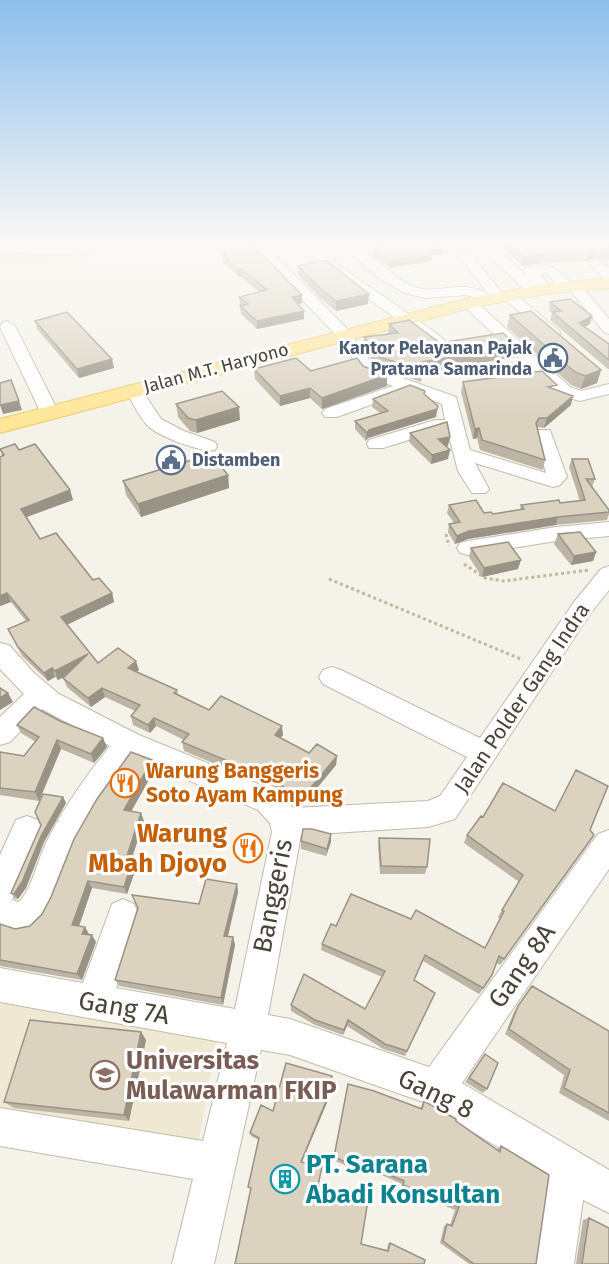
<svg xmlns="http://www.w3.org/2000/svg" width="609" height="1264" font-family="'Fira Sans',sans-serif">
<rect width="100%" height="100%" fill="#f5f2e9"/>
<!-- residential -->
<path fill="#eae5d7" d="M0,243h121l-40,16 -71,6 -10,-3z"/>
<!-- education -->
<path fill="#efe8d2" d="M0,998l217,37 -19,110 -198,-29z"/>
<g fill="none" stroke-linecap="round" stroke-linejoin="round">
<!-- minor casing -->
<g stroke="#c2bbab" stroke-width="2">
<path id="minor" d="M0,243l49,4 54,-4c-18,17 -79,11 -103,7z
M449,243h12l42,51 11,-1 44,37 3,3 -3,3h-10l-43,-36 -6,2 -6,-2 -7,3 -19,-8 -42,3 -23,-6 -24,-15 -30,-26 1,-3c14,-3 46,32 63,38 26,11 49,-9 77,9z
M260,244l5,1 84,86 26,37 81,29 14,53 76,23 -11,-39 3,-4h12l17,47 -7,8 -7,2 -78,-24 14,26 -3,4h-14l-14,-22 -11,-43 -64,20h-14l-2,-4 2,-4 66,-20h10l-3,-16 -33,-13 -72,26h-12l-3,-4 3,-4 68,-23 -30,-12 -25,-37 -83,-86 -1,-3z
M492,247l5,1 33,31 -7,-8 2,-3c25,-6 29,-3 46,15h8l30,36v15l-5,-2 -34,-42h-8l-14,-16 -8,1 12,14 -2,3 -21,2 -42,-40 -1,-3 1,-3z
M321,253l115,80 18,15 -2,3h-12l-124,-91 -2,-3 2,-3z
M596,259l13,9v12l-5,-1 -15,-16z
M469,299l5,1 96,87 11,4 28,-7v10l-29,7 -22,-6 -94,-89 -2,-3z
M7,321l8,5 43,85 -3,4h-12l-3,-4 -40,-84 2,-4z
M133,385l6,1 22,33 23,12 31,11 2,4 -2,4c-14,3 -57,-14 -67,-24 -9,-9 -16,-25 -23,-36l2,-4z
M609,522v14l-53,5 -88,14 -8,-2 -3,-5 3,-5 8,-2 88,-14z
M609,566v24l-19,24 -135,205 -27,8 -127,8 -33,180 22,4 139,48 169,-233 11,-4v39l-147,214 147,87v43l-26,-13 -9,64h-42l14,-87 -120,-74 -136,-48 -29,-5 -47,214h-42l21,-85 -193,-33v-38l203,33 24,-98 -227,-41v-34l83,15 29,-79 11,-5 11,5 5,11 -23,73 119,21 37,-177 -2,-9 -12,-13 -124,-53c-25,32 -48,66 -65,102 -10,21 -12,52 -30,68 -13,11 -24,6 -39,2v-74l16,-35 11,-4 11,4 4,10 -30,70 7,2c14,-15 18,-41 27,-59 17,-35 40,-67 64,-97l-68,-37 -32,33 -10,3v-28l24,-23 -24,-25v-26l9,2 25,28 25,21 80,41 139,57 15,16 135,-7 12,-5 27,-39 -144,-73 -4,-7 4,-7 9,-3 9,3 139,68 94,-136 27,-33z"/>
</g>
<!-- major casing -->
<g stroke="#ecc861" stroke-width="2">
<path id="major" d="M609,278v10l-64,6 -75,14 -470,125v-14l469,-121 76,-14z"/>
</g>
<!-- path -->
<path stroke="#c4b89b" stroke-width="3" stroke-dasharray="3 3" stroke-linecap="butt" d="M446,534l3,12
M464,564l21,14 19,3 85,-11
M329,579l194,81"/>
<!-- minor -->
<use href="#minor" fill="#fff" fill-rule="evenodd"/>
<!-- major -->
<use href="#major" fill="#ffe698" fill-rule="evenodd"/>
</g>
<!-- wall -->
<path fill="#bcb5a5" d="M215,243h29l58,52v8l-4,1 6,15 -47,10 -16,-15 -1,-8h1l-1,-1 -1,-8 20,-5 -18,-15h-2l-16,-15v-5l-7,-9z
M401,243h39l3,11 -11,1v6l-43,7 -16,-12v-8l30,-4z
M463,243h141l5,3v14h-8l-6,-3 -7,4 -48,2 -18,3 -20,-20 -34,2z
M298,266l70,38 -32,7 -15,-12 -23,-24z
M550,302l42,14 -2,8 -6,3 25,17v25h-1l-58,-49 2,-8 -3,-2z
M510,315l91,55 -4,13 -16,6 -10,-4 -64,-58z
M35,321l79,47 -35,10 -42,-49z
M389,324l51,19 77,3 -2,11 -93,16 -1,9 -45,-16 -12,-18v-11l24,-3z
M363,366l24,20 -65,23 -12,-11 -30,8 -25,-27 -1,-10 57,2z
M463,382l92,7 16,16 -27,23 -7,-1 8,33 -2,10 -63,-20 -3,-12 -4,1 -12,-47z
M424,394l12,23 -68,21 -2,3 -11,-12v-8l25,-8 -8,-6 1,-8z
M176,404l64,16 -43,13 -7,-2 -12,-14z
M410,433l38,13h-2l2,13 -17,5 -22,-22z
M0,449l19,1 51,40 3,10 -47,17 14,22 72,54 2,9 -47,23 31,38 41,7 -2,2 40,18 1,4 31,16 74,25 -3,3 29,15 28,3 -1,9 -33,40 -9,1 -14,-16 -28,-15 -3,3 -65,-27 -2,-9 2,-2 -28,-14 -6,7 -17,-8 -2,-9 4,-5 -30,-14 -14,10 -24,-20 -4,-9 2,-2 -7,4 -3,-3 -7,4 -26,-25 -14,-27 18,-8 -15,-19 -11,4v-149l2,-1z
M572,459l23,20 -3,8 17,23v4l-2,6 -51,5 -88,14 -13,5 -7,-12 1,-8 5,-1 -7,-10 2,-8 35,8 9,1 27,-4 1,-5 59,-4 -11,-34z
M228,475l1,13 -88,29 -15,-22 -3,-14z
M558,534l38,18 -3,9 -22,4 -17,-21z
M471,548l47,21 -36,8 -13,-20z
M17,725l90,22 -13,16 -33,-14 -22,52 -39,-6v-43l24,4 12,-14 -15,-9z
M152,760l3,9 -24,42 13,10 -14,42 5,8 -8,23 -35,-6 -13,38 6,1 4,8 7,7 -14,38 -82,-14v1v-43l15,5 15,-3 12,-12z
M63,797l3,6 -22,39 -18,46 -8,11h-3l-4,-6z
M483,817l107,13 4,5 -94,130 -3,-2 -8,18 -10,13 -56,-33 -9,19 21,13 -30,63 -22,-7 -36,-23 -4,9 -28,-10 -24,-14v-6l74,4 17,-32 -61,-27 1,-6 14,-18 75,-7 74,29 15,-29 -2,-2 4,-7 17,-28 -55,-39 3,-8z
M379,838l48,29 -2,7h-45l-2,-29z
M301,841l30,1 -5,14 -25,-7z
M237,884l1,8 -10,45h5l2,8 -12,60 -104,-19 -4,-6 84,-76z
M532,986l77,45v90l-50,-28 5,-18 -59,-41 9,-22z
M141,1032l5,8 -17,81 -115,-13 -10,-6z
M485,1054l2,35 -4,4 -18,-11z
M331,1082h3v4l-32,76 59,82 26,6 1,-6 2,-1 35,17 -190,4 16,-75 -3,-2 11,-47 -8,-4 -1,-3 23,-22z
M348,1084l72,24 4,-7 73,48 4,-3 35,118h-67l-29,-21 4,-17 3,-2 3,1 5,-15 -54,-22 1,-4 -39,-17 -2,5 -28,-12z
M589,1218l20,46h-33l7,-44z"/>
<!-- shaded-wall -->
<path fill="#999386" d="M444,246l-1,8 -11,1v6l-43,7v-8l38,-11z
M598,247l-3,10 -7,4 2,-10z
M543,253l-3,10 -18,3 2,-9z
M241,269v8h-2l-1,-7z
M369,294l-1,10 -32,7v-10z
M302,295v8l-10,2v-8z
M304,311v8l-47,10v-8z
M592,316l-2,8 -13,7 2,-8z
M517,346l-2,11 -93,16 -1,-11z
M112,359l2,9 -35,10 -2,-9z
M601,370l-4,13 -16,6 4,-13z
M387,375v11l-65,23v-11z
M310,388v10l-30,8v-10z
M573,396l-2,9 -27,23 3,-10z
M19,401l3,9 -19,4 -3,-9z
M438,406l-2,11 -68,21 -2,3 1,-8 2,-3z
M239,407l1,13 -43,13 -1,-13z
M479,428l-2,10 -4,1 2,-10z
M450,437l-2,9 -11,2 1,-9z
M450,450l-2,9 -17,5 1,-9z
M228,475l1,13 -88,29 -3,-13z
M70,490l3,10 -49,18 -3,-9z
M558,517l-2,8 -88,14 -13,5 2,-8 12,-5z
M596,552l-3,9 -22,4 3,-9z
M521,560l-3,9 -36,8 2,-9z
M7,593l4,9 -11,4v-10z
M112,593l2,9 -50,24 -3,-9z
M88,654l3,9 -33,17 -3,-9z
M136,661l3,9 -9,7 -2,-9z
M52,668l3,9 -7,4 -4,-8z
M102,688l3,9 -14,10 -3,-9z
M8,693l5,9 -13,8v-12z
M154,718l2,8 -6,7 -2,-8z
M282,726l1,9 -7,9 -1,-9z
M103,738l4,9 -13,16 -3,-9z
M57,740l4,9 -22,52 -4,-9z
M337,756l-1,9 -33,40v-8z
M152,760l3,9 -28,50 -3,-9z
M251,766l1,9 -3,3v-8z
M63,797l3,6 -22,39 -18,46 -8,11 -4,-5 27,-58z
M141,813l3,8 -16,49 -3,-8z
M331,834v8l-5,14 1,-7z
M594,835l-5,8 -89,122 4,-6z
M132,863l3,8 -8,23 -3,-7z
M88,881l4,7 -15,44 -5,-7z
M237,884l1,8 -12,51 -2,-7z
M85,927l4,7 -3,7 -4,-7z
M92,935l4,7 -14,38 -5,-6z
M233,937l2,8 -12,60 -2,-7z
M348,1020l-1,6 -4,9 1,-5z
M141,1032l5,8 -17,81 -5,-6z
M334,1082v4l-33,78v-2z"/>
<!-- building -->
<path fill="#dbd2c0" stroke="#999386" stroke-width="1.5" d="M217,243h27l4,4 6,-1 48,49 -10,2 12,14 -47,10 -17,-15 8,-2 -9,-7 28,-7 -26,-21 -3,1 -15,-16h3z
M411,243h29l4,3 -17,3 5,5 -43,6 -16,-12z
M510,243h94l5,3v4h-5l-6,-3 -8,4 -47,2 -19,4z
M326,260l43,34 -33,7 -15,-12 -23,-23z
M570,299l22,17 -13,7 30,21v16l-57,-48 9,-1 -11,-9z
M531,311l70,59 -16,6 -10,-4 -65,-57z
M67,312l45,47 -35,10 -42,-48z
M409,320l31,23 63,-10 14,13 -96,16 1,9 -45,-15 -13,-19 34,-4 -9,-9z
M296,358l15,13 46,-13 6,8 24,9 -65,23 -12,-10 -30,8 -26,-27z
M542,371l15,14 -9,2 25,9 -26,22h-8l-3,5 9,37 -63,-20 -3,-12 -4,1 -12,-47z
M11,380l8,21 -19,4v-22z
M410,385l15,6 -1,3 14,12 -1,3 -68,21 -2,3 -12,-12 33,-10 -15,-12z
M222,391l17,16 -43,13 -8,-2 -12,-14z
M447,422l3,15 -12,2 12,11 -18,5 -22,-22z
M15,444l4,6 16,-6 35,46 -49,19 19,30 16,-6 37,47 6,-2 13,15 -51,24 37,46 20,-15 18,13 -8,7 49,22 -3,3 35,17 12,-14 61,30 -7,9 34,18 8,-9 20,12 -34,41 -9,1 -15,-16 -28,-16 -2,4 -67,-28 7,-8 -35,-16 -6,7 -17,-9 9,-11 -38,-17 -14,10 -25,-20 25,-24 -33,17 -3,-3 -8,5 -26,-26 -10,-18 21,-9 -22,-27 -7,3v-139l4,-2 -4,-6z
M211,454l17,21 -90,29 -15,-23z
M572,459h16l7,20h-9l23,31v2l-51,5 -89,14 -12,5 -8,-12 11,-2 -11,-17 27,-5 8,13 7,-1 2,2 31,-5 -3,-4 38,-5 1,3 25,-3z
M580,532l16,20 -22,4 -16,-22z
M508,542l13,18 -37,8 -13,-20z
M0,688l8,5 -8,5z
M34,707l26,14 43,17 -12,16 -34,-14 -22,52 -35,-4v-36l24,4 15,-19 -22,-12z
M131,752l21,8 -28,50 17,3 -16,49 7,1 -8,24 -36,-6 -16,44 13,2 -3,7 10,1 -15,39 -77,-14v-36l15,5 15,-3 12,-12 9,-17 23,-58 23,-40z
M576,770l32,16 -18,44 4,5 -90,124 -5,-3 -7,19 -9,13 -58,-33 -11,25 21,13 -28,58 -22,-7 -37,-24 -4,10 -29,-10 -24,-15 13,-31 61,35 20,-38 -63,-27 9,-20 5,2 15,-32 60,25 5,-9 69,38 19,-37 -2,-1 21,-35 -56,-40 14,-19 2,1 20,-34 52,28z
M43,794l20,3 -22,39 -19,46 -8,12 -3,-1 30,-68 -6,-13z
M303,829h9l19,5 -4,15 -26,-8z
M379,838l51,1 -3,28 -46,-1z
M206,879l31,5 -13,52 9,1 -12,61 -106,-18 23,-72 -6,-13 67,9z
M532,986l77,45v82l-45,-25 6,-18 -61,-41 9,-23z
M30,1020l111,12 -17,83 -120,-13z
M485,1054l13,9 -11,26 -18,-11z
M286,1063l46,13 -1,6h3l-33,80 21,5 -4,18 50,15 -7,44 27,7 2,-8 35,17 -1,4h-189l16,-76 -3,-1 11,-49 -9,-5 11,-28 12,6z
M348,1084l26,7 48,18 2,-8 32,18v2l44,31 1,-6 48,29 -13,89h-62l-31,-23 4,-17 5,2 7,-19 -56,-22 1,-4 -40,-17 -1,5 -29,-12z
M589,1218l20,10v36h-27z"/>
<!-- sky -->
<linearGradient id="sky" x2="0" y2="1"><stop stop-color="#8cbfed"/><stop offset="0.58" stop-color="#faf9f5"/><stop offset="1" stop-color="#faf9f5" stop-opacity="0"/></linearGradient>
<rect width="609" height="420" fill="url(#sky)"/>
<!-- icons -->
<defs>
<g id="civic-ring" transform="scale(1.5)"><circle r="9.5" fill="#fff" stroke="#5c6f8a" stroke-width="1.5"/><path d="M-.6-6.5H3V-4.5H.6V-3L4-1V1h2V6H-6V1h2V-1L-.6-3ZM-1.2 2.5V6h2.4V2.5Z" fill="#5c6f8a"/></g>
<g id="restaurant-ring" transform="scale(1.5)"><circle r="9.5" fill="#fff" stroke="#e8710a" stroke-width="1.5"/><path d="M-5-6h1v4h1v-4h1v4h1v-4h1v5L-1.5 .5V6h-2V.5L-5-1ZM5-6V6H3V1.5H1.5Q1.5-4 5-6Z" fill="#e8710a"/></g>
<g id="university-ring" transform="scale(1.5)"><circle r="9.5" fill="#fff" stroke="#8d6e63" stroke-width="1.5"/><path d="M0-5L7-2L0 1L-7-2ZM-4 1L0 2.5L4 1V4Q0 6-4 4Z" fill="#8d6e63"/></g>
<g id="building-ring" transform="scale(1.5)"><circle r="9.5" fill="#fff" stroke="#0f9aa8" stroke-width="1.5"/><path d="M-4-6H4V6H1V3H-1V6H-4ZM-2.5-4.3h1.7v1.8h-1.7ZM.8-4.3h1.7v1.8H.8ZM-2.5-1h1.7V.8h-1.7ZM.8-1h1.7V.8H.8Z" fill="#0f9aa8"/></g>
</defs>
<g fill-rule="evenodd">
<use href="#civic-ring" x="553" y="358"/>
<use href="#civic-ring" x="171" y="460"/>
<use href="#restaurant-ring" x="125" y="783"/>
<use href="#restaurant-ring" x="248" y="848"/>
<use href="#university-ring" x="105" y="1075"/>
<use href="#building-ring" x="285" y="1179"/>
</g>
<g text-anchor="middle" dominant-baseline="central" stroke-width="6" stroke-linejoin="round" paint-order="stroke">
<!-- far-service labels -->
<g font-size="18" font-weight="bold" fill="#4e5e75" stroke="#fff" text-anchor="end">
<text x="532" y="348">Kantor Pelayanan Pajak<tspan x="532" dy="21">Pratama Samarinda</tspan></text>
<text x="192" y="460" text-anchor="start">Distamben</text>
</g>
<!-- far-street labels -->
<g font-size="18" fill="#4a4337" stroke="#fff">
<text transform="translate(216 368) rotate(-15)">Jalan M.T. Haryono</text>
</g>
<!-- street labels -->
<g font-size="21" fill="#4a4337" stroke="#fff">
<text transform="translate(522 698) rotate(-56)">Jalan Polder Gang Indra</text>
</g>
<!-- food labels -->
<g font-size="21" font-weight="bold" fill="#c56008" stroke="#fff" text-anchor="start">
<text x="146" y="771">Warung Banggeris<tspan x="146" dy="24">Soto Ayam Kampung</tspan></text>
</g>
<!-- near-food labels -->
<g font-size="26" font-weight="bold" fill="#c56008" stroke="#fff" text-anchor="end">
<text x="227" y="833">Warung<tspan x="227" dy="30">Mbah Djoyo</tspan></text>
</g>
<!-- near-street labels -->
<g font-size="26" fill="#4a4337" stroke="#fff">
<text transform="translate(273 896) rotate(-79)">Banggeris</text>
<text transform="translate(522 966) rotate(-55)">Gang 8A</text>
<text transform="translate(124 1008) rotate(10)">Gang 7A</text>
<text transform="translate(436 1094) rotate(26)">Gang 8</text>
</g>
<!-- near-education labels -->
<g font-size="26" font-weight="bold" fill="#785e54" stroke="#fff" text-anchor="start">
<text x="126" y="1060">Universitas<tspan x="126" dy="30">Mulawarman FKIP</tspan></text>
</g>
<!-- near-culture labels -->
<g font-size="26" font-weight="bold" fill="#0d838f" stroke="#fff" text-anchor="start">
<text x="306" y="1164">PT. Sarana<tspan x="306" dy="30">Abadi Konsultan</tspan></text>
</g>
</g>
</svg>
